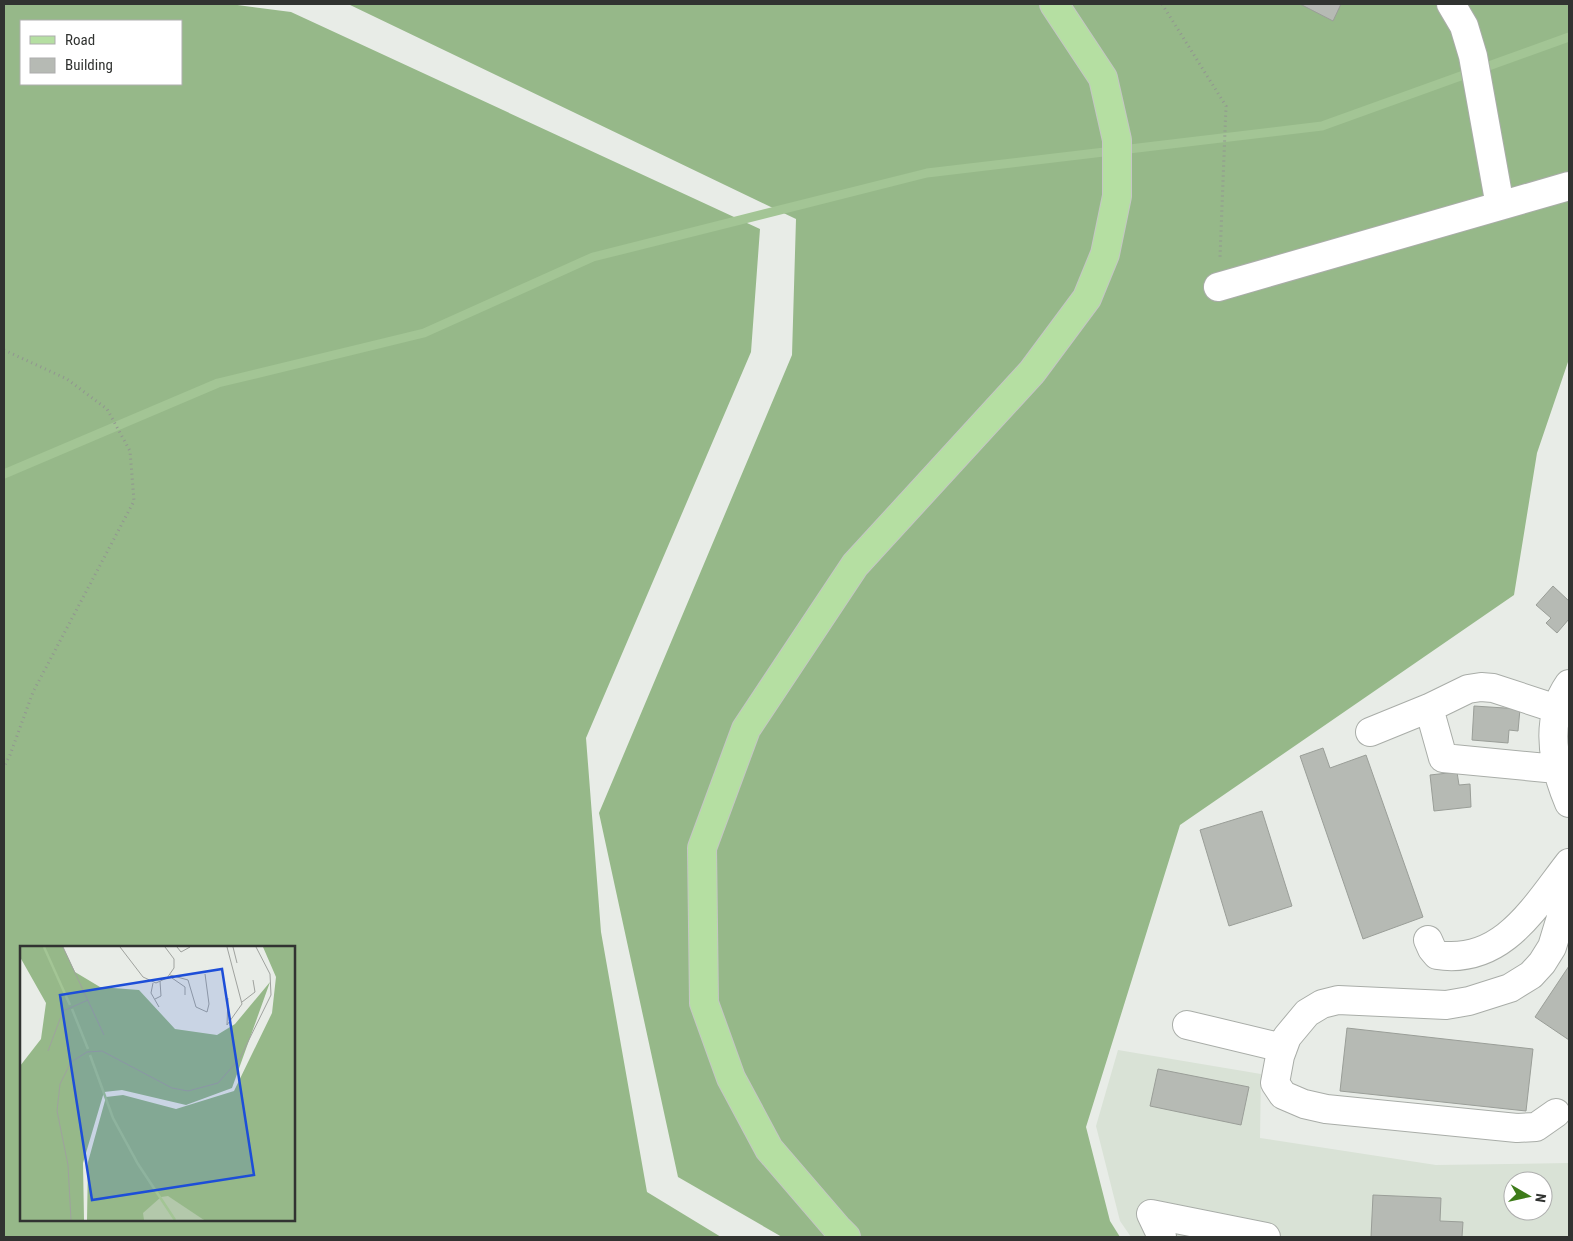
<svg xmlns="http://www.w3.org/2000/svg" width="1573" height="1241" font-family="'Roboto Condensed',sans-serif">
<rect width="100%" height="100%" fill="#e8ece7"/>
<!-- built -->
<path fill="#d9e2d6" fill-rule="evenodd" d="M1118,1050l143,24 -1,64 176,27 133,-2v74h-438l-11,-16 -24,-95zM1513,1181h30v30h-30z"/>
<!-- forest -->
<path fill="#96b889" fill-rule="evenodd" d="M4,4h226l61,8 469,217 -9,123 -165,386 15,194 46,260 74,45h-717zM21,21h160v63h-160zM21,947h273v273h-273z
M348,4h1221v355l-32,94 -23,142 -334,230 -94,302 24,94 10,16h-338l-104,-60 -79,-364 193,-458 4,-136z"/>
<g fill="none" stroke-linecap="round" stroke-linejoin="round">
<!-- stream -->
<path stroke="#a3c595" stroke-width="9" d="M4,474l214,-91 206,-50 169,-76 334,-84 395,-47 247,-89"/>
</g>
<!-- building -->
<path fill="#b6bab4" stroke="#9a9e98" d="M1300,4h41l-8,17z
M1553,586l16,15v18l-12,14 -11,-10 5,-5 -15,-13z
M1474,706l46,3 -2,22 -9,-1 -1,13 -36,-3z
M1323,748l7,20 36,-13 57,162 -60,22 -63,-183z
M1457,772l2,13 11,-1 1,23 -37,4 -4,-36z
M1262,811l30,95 -63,20 -29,-96z
M1569,966v74l-34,-23z
M1347,1028l186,21 -7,62 -186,-20z
M1158,1069l91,18 -8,38 -91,-19z
M1373,1195l68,3 -1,23 23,1 -1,15h-91z"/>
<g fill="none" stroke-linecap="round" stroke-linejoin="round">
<!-- minor casing -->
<g stroke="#a9ada8" stroke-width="30">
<path id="minor" d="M1451,4l13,22 9,30 27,150
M1218,287l351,-101
M1569,684c-25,36 -16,81 0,119
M1429,708l14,50 114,11
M1370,732l59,-24 39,-19 13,-2 12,1 64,21
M1428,940l4,9 5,6c65,10 97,-47 132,-92
M1187,1025l96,23
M1556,1113l-20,14 -19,1 -191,-19 -22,-5 -21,-9 -8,-12 5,-27 7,-19 20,-24 15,-9 16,-4 108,5 23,-4 41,-13 21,-13 11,-12 10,-16 10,-33 7,-15
M1162,1237l-11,-23 115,23"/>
</g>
<!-- major casing -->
<g stroke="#c5c6c5" stroke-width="30">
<path id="major" d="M846,1237l-9,-9 -68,-79 -38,-71 -27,-75 -2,-155 44,-119 109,-164 177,-193 55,-74 18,-44 12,-58v-56l-14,-62 -49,-74"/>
</g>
<!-- path -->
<path stroke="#929591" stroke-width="3" stroke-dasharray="1 4" stroke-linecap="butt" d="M1162,4l64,102 -6,151
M4,350l63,29 40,30 23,42 4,50 -101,191 -23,63 -6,12"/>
<!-- minor -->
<use href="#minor" stroke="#fff" stroke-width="28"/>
<!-- major -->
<use href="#major" stroke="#b5dfa2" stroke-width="28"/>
</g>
<!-- overview -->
<g transform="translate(20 946)">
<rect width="275" height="275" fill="#e8ece7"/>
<path d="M144,243l37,21 3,10h-64l-2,-5z" fill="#b3c8ab"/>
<path d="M0,1h43l12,25 25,15 39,3 36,39 42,6 18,-11 35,-42 -38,106 -46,17 -64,-15 -18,2 -21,71 1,57h-64v-154l21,-27 5,-36 -26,-46zM243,1h32v273h-91l-36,-24 -7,1 -18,16 1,7h-57l1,-58 18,-65 17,-2 53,14 58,-18 38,-78 4,-36z" fill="#96b889"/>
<path fill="none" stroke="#a3c595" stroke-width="2.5" d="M24,1l26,58M52,63l16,40M70,109l23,63 25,46 37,56"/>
<path fill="none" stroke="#9fa29e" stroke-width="1" d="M43,1l41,88M100,1l23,30 13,6 11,-5 7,-10v-9l-9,-12M157,1l4,5 9,-5M207,1l15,57 -15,21 1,-27M213,1l4,16M150,29l18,5 8,27 11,5 2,-8 -4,-30M152,32l13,9v8M133,37l-2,10 8,14M135,53l6,-3 -1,-15M222,56l13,-10 -2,-12M28,105l15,-40 25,-11M51,274l-3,-55 -11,-54 3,-27 11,-22 16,-10 15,-1 70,37 16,3 30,-8 22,-25 31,-63 -1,-21 -14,-27"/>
<path fill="#1d4ed8" fill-opacity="0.15" stroke="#1d4ed8" stroke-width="2.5" d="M202,23l32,206 -162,25 -32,-205z"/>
<rect width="275" height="275" fill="none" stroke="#313331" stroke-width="2.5"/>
</g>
<!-- border -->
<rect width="1573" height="1241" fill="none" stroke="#313331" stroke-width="10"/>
<!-- legend -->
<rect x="20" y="20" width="162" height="65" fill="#ffffff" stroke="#adadad"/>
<rect x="30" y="36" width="25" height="8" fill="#b5dfa2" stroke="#adadad"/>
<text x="65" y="45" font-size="15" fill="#313331">Road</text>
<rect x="30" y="58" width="25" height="15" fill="#b6bab4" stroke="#adadad"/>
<text x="65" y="70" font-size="15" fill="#313331">Building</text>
<!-- north arrow -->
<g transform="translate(1528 1196) rotate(99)"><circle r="24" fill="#ffffff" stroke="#adadad"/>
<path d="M0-4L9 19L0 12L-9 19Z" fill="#3d7b19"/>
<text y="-8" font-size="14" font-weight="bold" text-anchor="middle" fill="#313331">N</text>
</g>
</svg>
